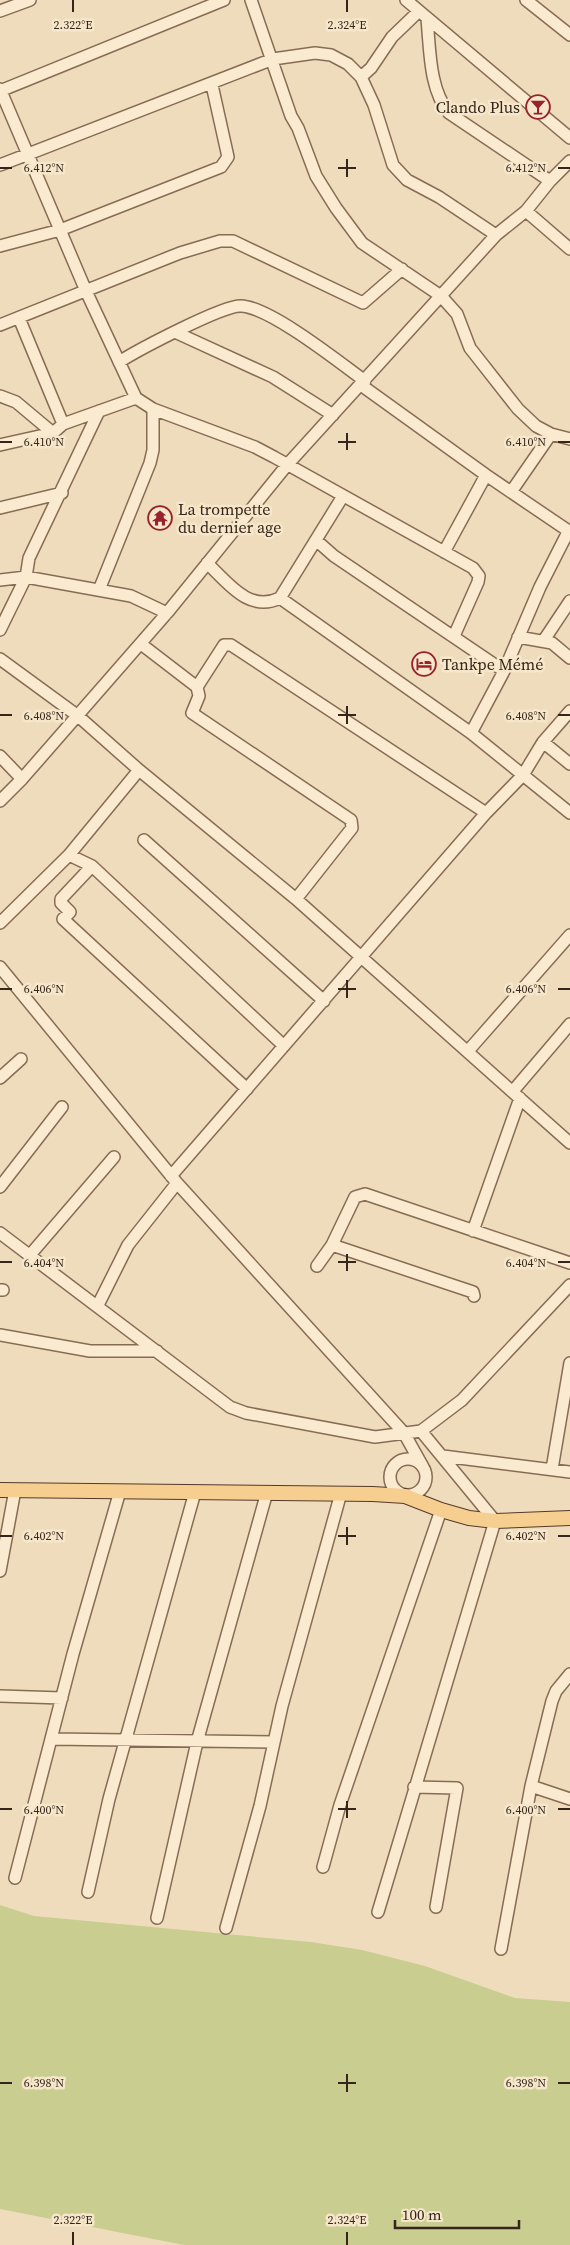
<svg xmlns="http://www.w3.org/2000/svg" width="570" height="2245" font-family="'Source Serif 4',serif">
<rect width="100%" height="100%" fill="#efdcbc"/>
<!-- green -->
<path fill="#cacd90" d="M0,1905l34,11 277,26 51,8 63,16 90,32 55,4v243h-386l-184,-36z"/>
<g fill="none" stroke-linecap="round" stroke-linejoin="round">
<!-- minor casing -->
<g stroke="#876c55" stroke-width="14">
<path id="minor" d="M251,0l40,116 7,12 18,48 20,32 26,35 79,53 16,18 13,34 48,61 18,17 15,8 19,5
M406,0l164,138
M526,0l44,35
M0,11l30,-11
M427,19c3,30 2,70 22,94l101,68
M361,77l10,-9 21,-31 26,-25
M0,89l86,202 50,107 17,11 102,38 19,10 199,111 6,8 -1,6 -24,54
M0,91l224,-91
M0,165l273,-106 42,-6 16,2 17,9 13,13 13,28 19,60 14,15 32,17 57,38
M526,211l44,38
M0,246l60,-16 161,-63 7,-10 -16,-72
M19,318l44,106
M0,325l180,-72 40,-12h13l130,62 39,-34
M177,333l96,44 60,38
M119,362c19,-12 104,-57 122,-56 29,1 98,56 124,75
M361,385l125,90 84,57
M0,396l16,6 37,31
M0,445l53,-12 10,-9 73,-26
M511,492l40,-58
M0,508l62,-15
M317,541l17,15 170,115
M444,552l42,-77
M207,563c21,20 42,50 73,35l63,-102
M0,580l26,-3 105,19 36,17
M99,590l51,-127 3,-13v-41
M280,598l191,135 99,80
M0,630l26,-53 3,-19 70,-147
M518,637l34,6 18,15
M544,640l26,-39
M141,644l56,43 2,9 -7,17 159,107 1,8 -56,71
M0,659l78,57 61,54 157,129 274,244
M197,687l27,-42h7l255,168
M471,733l33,-62 36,-84 28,-55
M543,742l27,22
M0,756l22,23
M0,801l22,-22 145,-166 120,-148 209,-230 30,-24 24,-30 20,-20
M144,840l180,161
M69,855l23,11 192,180
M92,866l-31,33v4l9,9 -7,7 184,170
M0,923l69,-68 70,-85
M0,967l177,216 227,250 19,34
M468,1051l102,-116
M0,1078l21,-19
M513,1091l57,-67
M171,1176l315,-363 37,-38 20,-33 27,-31
M0,1187l62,-80
M473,1231l47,-133
M0,1233l230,174 16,6 129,24 46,-6 41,-31 108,-115
M332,1245l141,47 1,4
M30,1255l84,-98
M317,1266l15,-21 23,-48 10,-3 205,69
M0,1290h3
M98,1305l30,-60 49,-62
M0,1335l90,16h67
M443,1456l127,16
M390 1477a18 18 0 1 1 36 0a18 18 0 1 1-36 0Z
M552,1469l18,-106
M0,1571l15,-81
M0,1696l62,2
M52,1739l222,3
M531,1786l39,13
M414,1787l43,1 -21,119
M323,1867l17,-62 101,-295
M15,1878l58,-224 47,-163
M88,1892l21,-93 86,-307
M378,1912l117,-391 -74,-90
M157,1918l40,-176 70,-250
M226,1928l34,-122 22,-100 59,-213
M501,1949l30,-163 21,-85 4,-10 14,-17"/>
</g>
<!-- major casing -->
<g stroke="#543a2a" stroke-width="16">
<path id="major" d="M0,1490l373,4 32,2 36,14 28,8 26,3 75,-3"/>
</g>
<!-- minor -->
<use href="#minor" stroke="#faeacf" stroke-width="11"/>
<!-- major -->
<use href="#major" stroke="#f5ce90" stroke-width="14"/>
</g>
<!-- ticks -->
<path fill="none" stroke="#35251a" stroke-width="2" d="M73,0v12M347,0v12M347,159v18M0,168h12M338,168h18M558,168h12M347,433v17M0,442h12M338,442h18M558,442h12M347,706v18M0,715h12M338,715h18M558,715h12M347,980v18M0,989h12M338,989h18M558,989h12M347,1254v17M0,1262h12M338,1262h18M558,1262h12M347,1527v18M0,1536h12M338,1536h18M558,1536h12M347,1801v17M0,1809h12M338,1809h18M558,1809h12M347,2074v18M0,2083h12M338,2083h18M558,2083h12M73,2232v13M347,2232v13"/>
<!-- icons -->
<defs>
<g id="bar-ring" transform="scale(1.25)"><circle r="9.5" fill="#f6e7cb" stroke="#98232c" stroke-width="1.5"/><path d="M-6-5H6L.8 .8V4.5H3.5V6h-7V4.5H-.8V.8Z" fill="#98232c"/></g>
<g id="temple-ring" transform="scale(1.25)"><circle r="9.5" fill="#f6e7cb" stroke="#98232c" stroke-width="1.5"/><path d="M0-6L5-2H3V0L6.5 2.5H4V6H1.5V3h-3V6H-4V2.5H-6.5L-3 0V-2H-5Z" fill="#98232c"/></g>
<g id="hotel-ring" transform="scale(1.25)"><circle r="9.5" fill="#f6e7cb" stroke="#98232c" stroke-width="1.5"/><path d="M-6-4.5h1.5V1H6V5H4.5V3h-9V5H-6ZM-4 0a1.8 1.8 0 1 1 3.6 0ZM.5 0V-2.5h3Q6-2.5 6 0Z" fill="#98232c"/></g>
</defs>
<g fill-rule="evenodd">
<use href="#bar-ring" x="538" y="107"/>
<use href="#temple-ring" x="160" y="518"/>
<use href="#hotel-ring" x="424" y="664"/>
</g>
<g text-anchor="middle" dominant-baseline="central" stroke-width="5" stroke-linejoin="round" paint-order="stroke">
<!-- poi labels -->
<g font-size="16" fill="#35251a" stroke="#f6e7cb" text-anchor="start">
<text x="520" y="107" text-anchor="end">Clando Plus</text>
<text x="178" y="509">La trompette<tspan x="178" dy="18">du dernier age</tspan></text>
<text x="442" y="664">Tankpe Mémé</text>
</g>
</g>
<g font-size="12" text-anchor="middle" fill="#35251a" stroke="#f6e7cb" stroke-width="5" stroke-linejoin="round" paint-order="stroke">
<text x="73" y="29">2.322°E</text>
<text x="347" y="29">2.324°E</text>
<text x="44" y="172">6.412°N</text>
<text x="526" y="172">6.412°N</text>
<text x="44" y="446">6.410°N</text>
<text x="526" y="446">6.410°N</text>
<text x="44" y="720">6.408°N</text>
<text x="526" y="720">6.408°N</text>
<text x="44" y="993">6.406°N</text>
<text x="526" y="993">6.406°N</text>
<text x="44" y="1267">6.404°N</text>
<text x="526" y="1267">6.404°N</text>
<text x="44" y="1540">6.402°N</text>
<text x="526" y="1540">6.402°N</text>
<text x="44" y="1814">6.400°N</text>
<text x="526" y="1814">6.400°N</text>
<text x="44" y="2087">6.398°N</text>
<text x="526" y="2087">6.398°N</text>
<text x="73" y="2224">2.322°E</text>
<text x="347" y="2224">2.324°E</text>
</g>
<!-- scale -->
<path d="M395 2220v8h124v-8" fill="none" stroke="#35251a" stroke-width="2.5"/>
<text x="402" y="2220" font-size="15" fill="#35251a" stroke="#f6e7cb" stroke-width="4" paint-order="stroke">100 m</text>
</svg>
